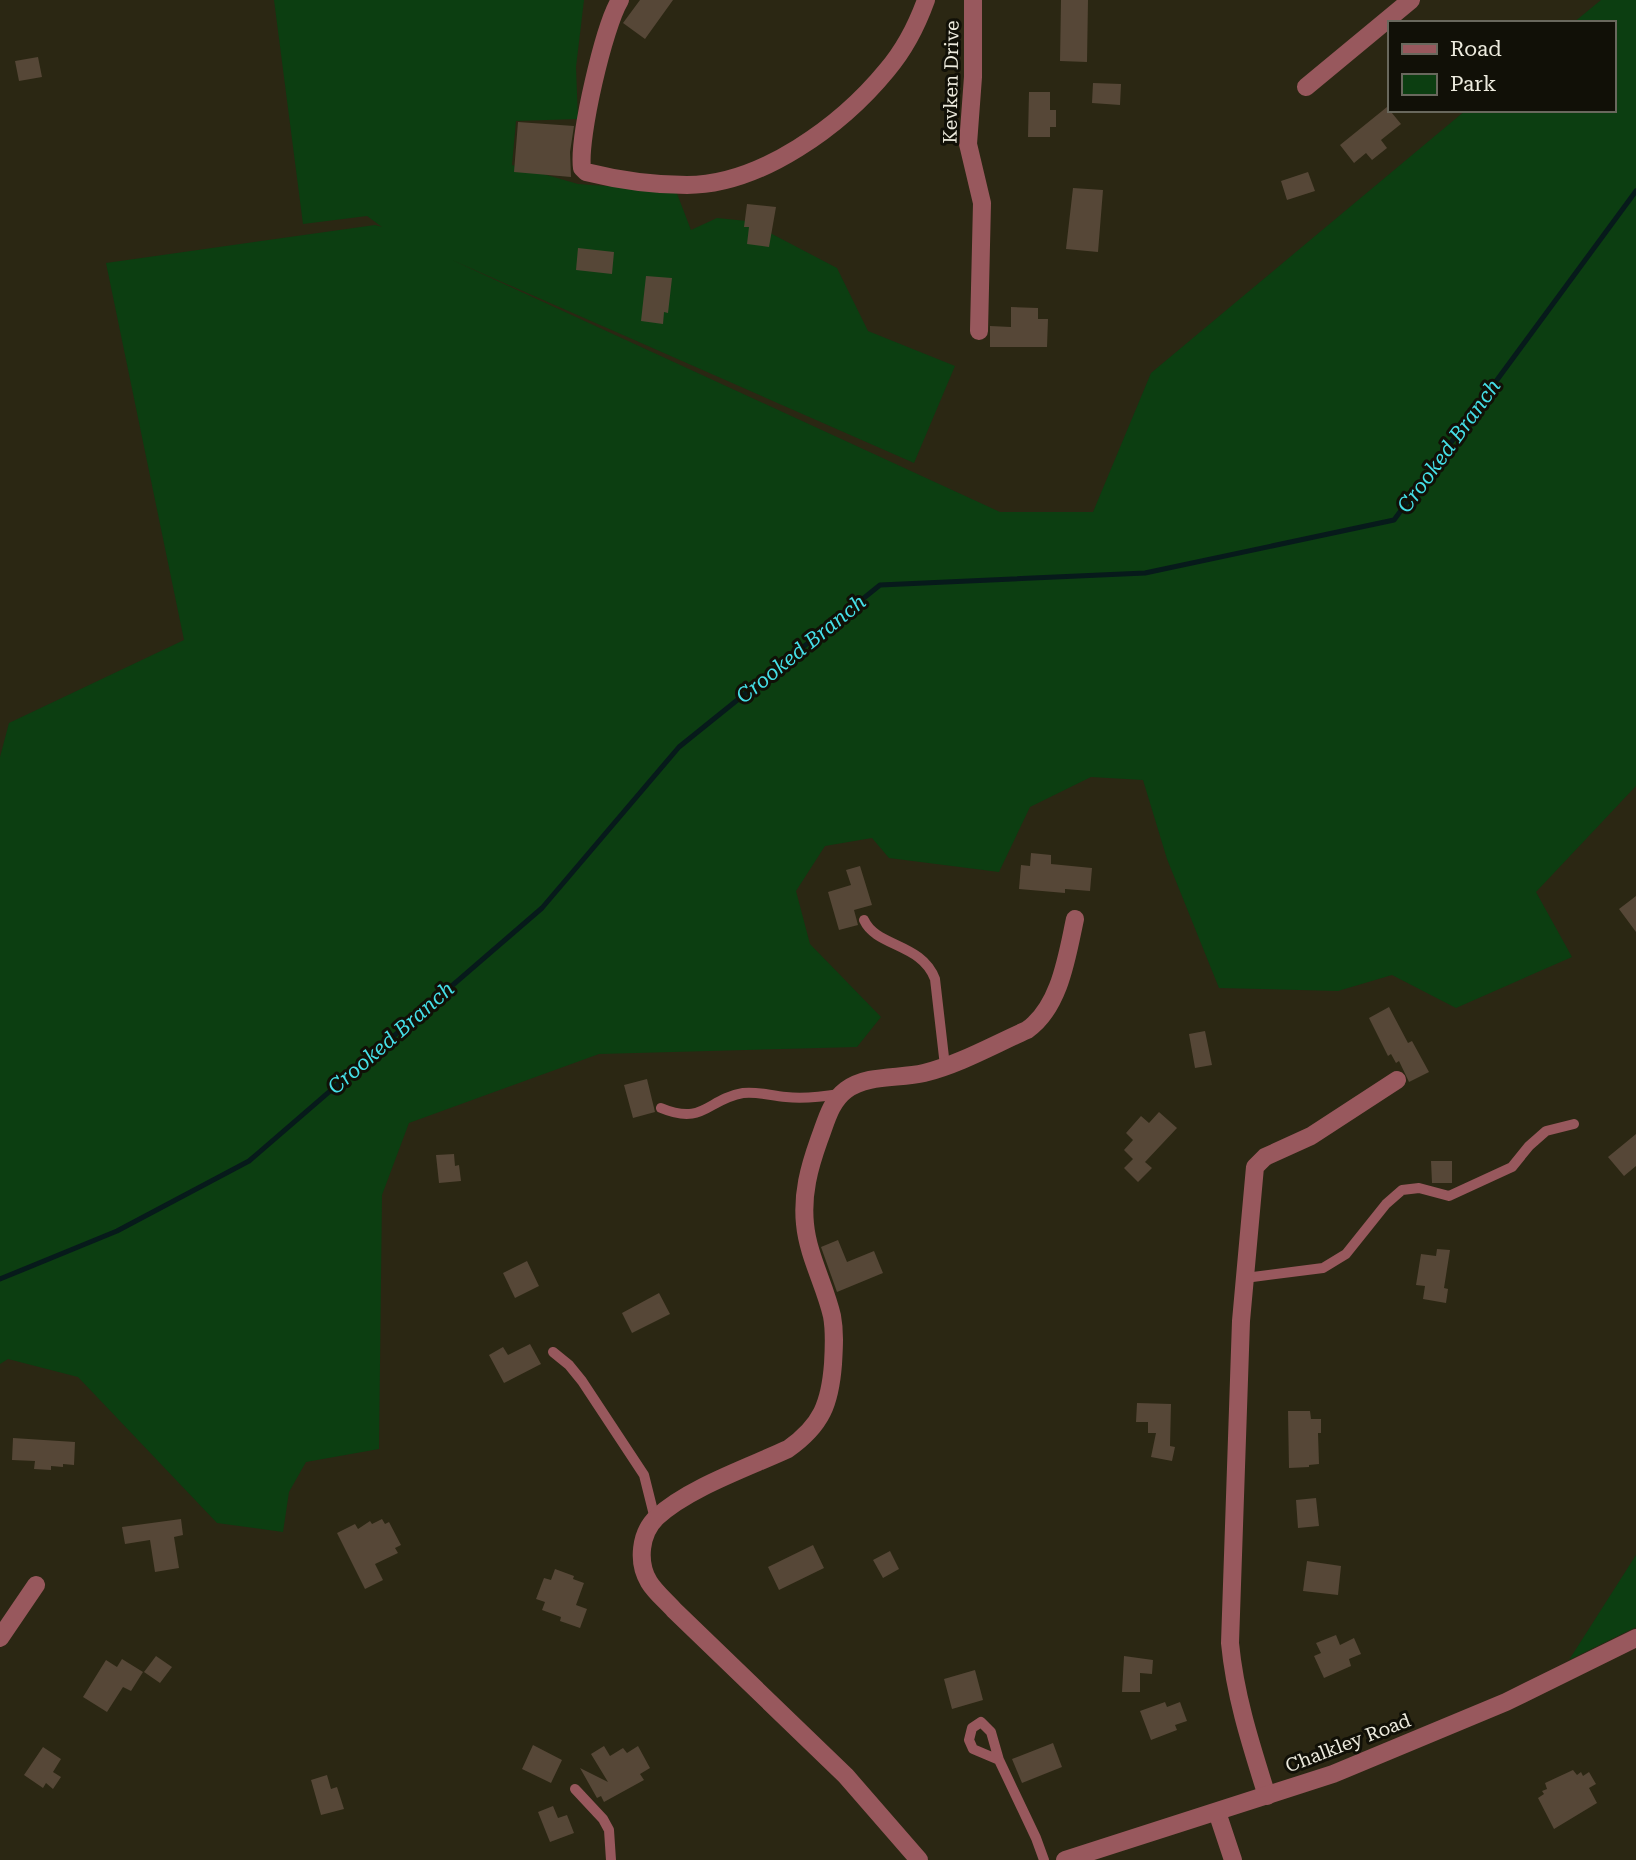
<svg xmlns="http://www.w3.org/2000/svg" width="1636" height="1860" font-family="'Roboto Serif',serif">
<rect width="100%" height="100%" fill="#2b2713"/>
<!-- green -->
<path fill="#0c3e11" d="M274,0h310l-8,67 2,52 -62,2 -4,44 66,19 98,7 15,39 26,-12 30,3 90,47 31,63 87,35 -41,97 -462,-203 548,252h93l58,-139 315,-263h147v-87h-40l28,-23h35v786l-100,106 36,65 -116,51 -64,-33 -54,16 -119,-3 -52,-129 -24,-79 -52,-3 -61,30 -31,65 -110,-14 -17,-20 -47,8 -29,45 14,53 71,73 -24,30 -258,7 -190,69 -27,72 -3,254 -73,13 -17,30 -6,40 -66,-9 -139,-146 -70,-18 -8,5v-607l9,-34 175,-83 -78,-377 269,-38 7,2 -15,-11 -64,8z
M1636,1555v72l-67,33z"/>
<g fill="none" stroke-linecap="round" stroke-linejoin="round">
<!-- stream -->
<path stroke="#071a1b" stroke-width="5" d="M0,1279l117,-48 132,-70 293,-253 137,-161 201,-162 265,-12 249,-53 242,-329"/>
</g>
<!-- building -->
<path fill="#564737" d="M640,0h33l-28,39 -22,-16z
M1061,0h27l-1,62 -27,-1z
M38,57l4,20 -23,4 -4,-20z
M1093,83l28,1 -1,21 -28,-2z
M1029,92h21v18h6v17h-6v10h-22z
M1387,107l14,17 -20,16 6,8 -15,12 -6,-7 -12,10 -14,-18z
M518,122l56,4 -4,26 1,25 -57,-5z
M1308,172l7,19 -28,9 -6,-19z
M1073,188l30,2 -5,62 -32,-3z
M747,204l29,3 -7,40 -22,-3 2,-17h-5z
M578,248l36,4 -2,22 -36,-4z
M646,276l26,2 -4,35 -4,-1 -1,12 -22,-3z
M1011,307l27,1v11h10l-1,28h-57v-21l21,1z
M1031,853l20,2v9l41,4 -2,23 -25,-2v4l-46,-4 2,-24 9,1z
M860,866l12,39 -18,5 4,15 -19,5 -11,-38 23,-7 -5,-15z
M1636,896v36l-17,-23z
M1389,1007l19,36 4,-2 17,31 -20,10 -10,-21 -3,2 -5,-9 -3,2 -19,-38z
M1205,1031l7,34 -17,3 -6,-34z
M647,1079l8,33 -22,6 -9,-33z
M1159,1112l18,16 -32,34 7,6 -14,14 -14,-14 9,-9 -9,-9 9,-10 -7,-7 15,-17 8,7z
M1636,1134v32l-12,10 -16,-19z
M454,1154l1,12 4,-1 2,16 -22,2 -3,-28z
M1431,1161h21v22h-20z
M838,1240l9,22 27,-11 9,22 -46,19 -16,-45z
M1437,1249l13,1 -6,38 4,1 -2,14 -23,-4 2,-13 -9,-1 5,-31 15,2z
M527,1261l12,25 -24,12 -12,-25z
M659,1293l11,21 -38,19 -10,-20z
M530,1344l11,20 -37,19 -15,-28 14,-8 5,8z
M1137,1403l34,1 -1,42 5,1 -3,14 -21,-4 5,-24h-8v-11h-12z
M1288,1411h22l1,8h10v14h-3l1,31 -10,1v2l-20,1z
M13,1438l62,4 -1,23 -11,-1v3l-12,-1v4l-17,-1 1,-8 -23,-1z
M1316,1498l3,28 -21,2 -2,-28z
M181,1519l2,16 -9,2 5,31 -24,4 -5,-32 -25,4 -3,-17z
M382,1519l3,5 4,-2 12,23 -6,3 3,5 -23,11 8,16 -18,9 -28,-56 18,-9 3,5 12,-8 2,3z
M813,1545l11,23 -45,22 -11,-23z
M890,1551l9,18 -16,9 -10,-18z
M1307,1561l34,5 -3,29 -35,-4z
M555,1569l19,7 -1,3 11,4 -8,22 11,4 -7,19 -20,-7 1,-4 -19,-7 3,-8 -9,-3 8,-21 7,2z
M1336,1635l4,10 14,-7 7,16 -12,5 2,7 -27,12 -10,-22 7,-3 -5,-10z
M156,1656l16,11 -12,16 -16,-11z
M1124,1656l29,4 -1,14 -12,-1v19h-18z
M122,1659l21,13 -12,19 -8,-4 -16,25 -24,-15 23,-37 11,7z
M975,1670l8,30 -31,9 -8,-30z
M1165,1702l2,5 13,-5 7,19 -12,4 2,5 -26,10 -11,-29z
M1053,1743l9,24 -40,16 -10,-24z
M533,1745l29,15 -11,23 -29,-14z
M604,1746l6,10 13,-8 4,5 11,-7 12,22 -10,6 4,6 -40,22 -3,-6 -4,2 -17,-30 28,14 -17,-28z
M43,1747l18,12 -8,13 8,5 -8,12 -7,-6 -3,5 -19,-13z
M1573,1770l4,5 4,-3 2,4 6,-4 7,12 -7,4 8,15 -43,26 -16,-31 6,-4 -2,-3 5,-2 -2,-6z
M327,1775l4,14 6,-2 7,22 -23,6 -10,-35z
M553,1806l5,12 9,-3 7,18 -24,9 -12,-30z"/>
<g fill="none" stroke-linecap="round" stroke-linejoin="round">
<!-- service -->
<path stroke="#98585d" stroke-width="10" d="M864,920c12,27 58,23 71,59l10,87
M661,1108c43,18 46,-9 82,-15 14,-2 28,3 43,4 18,2 35,0 54,-3
M1245,1278l78,-10 23,-14 40,-50 16,-14 17,-2 30,8 63,-29 17,-21 17,-15 28,-7
M553,1352l16,13 13,16 62,94 11,44
M999,1760l-26,-11 -4,-9 3,-12 9,-6 10,10 8,28 37,78 8,22
M575,1789l28,30 6,11 2,30"/>
<!-- minor -->
<path stroke="#98585d" stroke-width="18" d="M620,0c-16,26 -42,138 -38,168l4,4c32,8 68,13 101,13 74,0 155,-60 200,-115 17,-20 30,-45 39,-70
M973,0v77l-5,67 14,59 -3,128
M1306,87l105,-87
M0,1638l36,-53
M1267,1796c-16,-51 -32,-100 -37,-153l11,-322 14,-154 10,-10 46,-21 86,-56
M1217,1812l16,48
M919,1860l-73,-84 -172,-166c-8,-9 -19,-18 -25,-28 -12,-20 -9,-49 8,-65 31,-29 92,-50 131,-68 34,-24 42,-46 45,-85 1,-17 2,-32 -1,-48 -7,-31 -24,-60 -27,-92 -3,-30 4,-56 14,-84 7,-18 11,-38 27,-50 22,-16 53,-11 78,-17 36,-9 69,-28 103,-43 33,-23 40,-74 48,-111"/>
<!-- tertiary -->
<path stroke="#98585d" stroke-width="18" d="M1065,1860l268,-86 173,-72 130,-64"/>
</g>
<g text-anchor="middle" dominant-baseline="central" stroke-width="6" stroke-linejoin="round" paint-order="stroke">
<!-- street labels -->
<g font-size="19" fill="#edebde" stroke="#111007">
<text transform="translate(951 82) rotate(-89)">Kevken Drive</text>
<text transform="translate(1348 1743) rotate(-21)">Chalkley Road</text>
</g>
<!-- water labels -->
<g font-size="21" font-style="italic" fill="#45dfe7" stroke="#111007">
<text transform="translate(1449 446) rotate(-54)">Crooked Branch</text>
<text transform="translate(801 649) rotate(-39)">Crooked Branch</text>
<text transform="translate(391 1038) rotate(-41)">Crooked Branch</text>
</g>
</g>
<!-- legend -->
<rect x="1388" y="21" width="228" height="91" fill="#111007" stroke="#69685d" stroke-width="2"/>
<rect x="1402" y="44" width="35" height="10" fill="#98585d" stroke="#69685d" stroke-width="2"/>
<text x="1450" y="56" font-size="21" fill="#edebde">Road</text>
<rect x="1402" y="74" width="35" height="21" fill="#0c3e11" stroke="#69685d" stroke-width="2"/>
<text x="1450" y="91" font-size="21" fill="#edebde">Park</text>
</svg>
